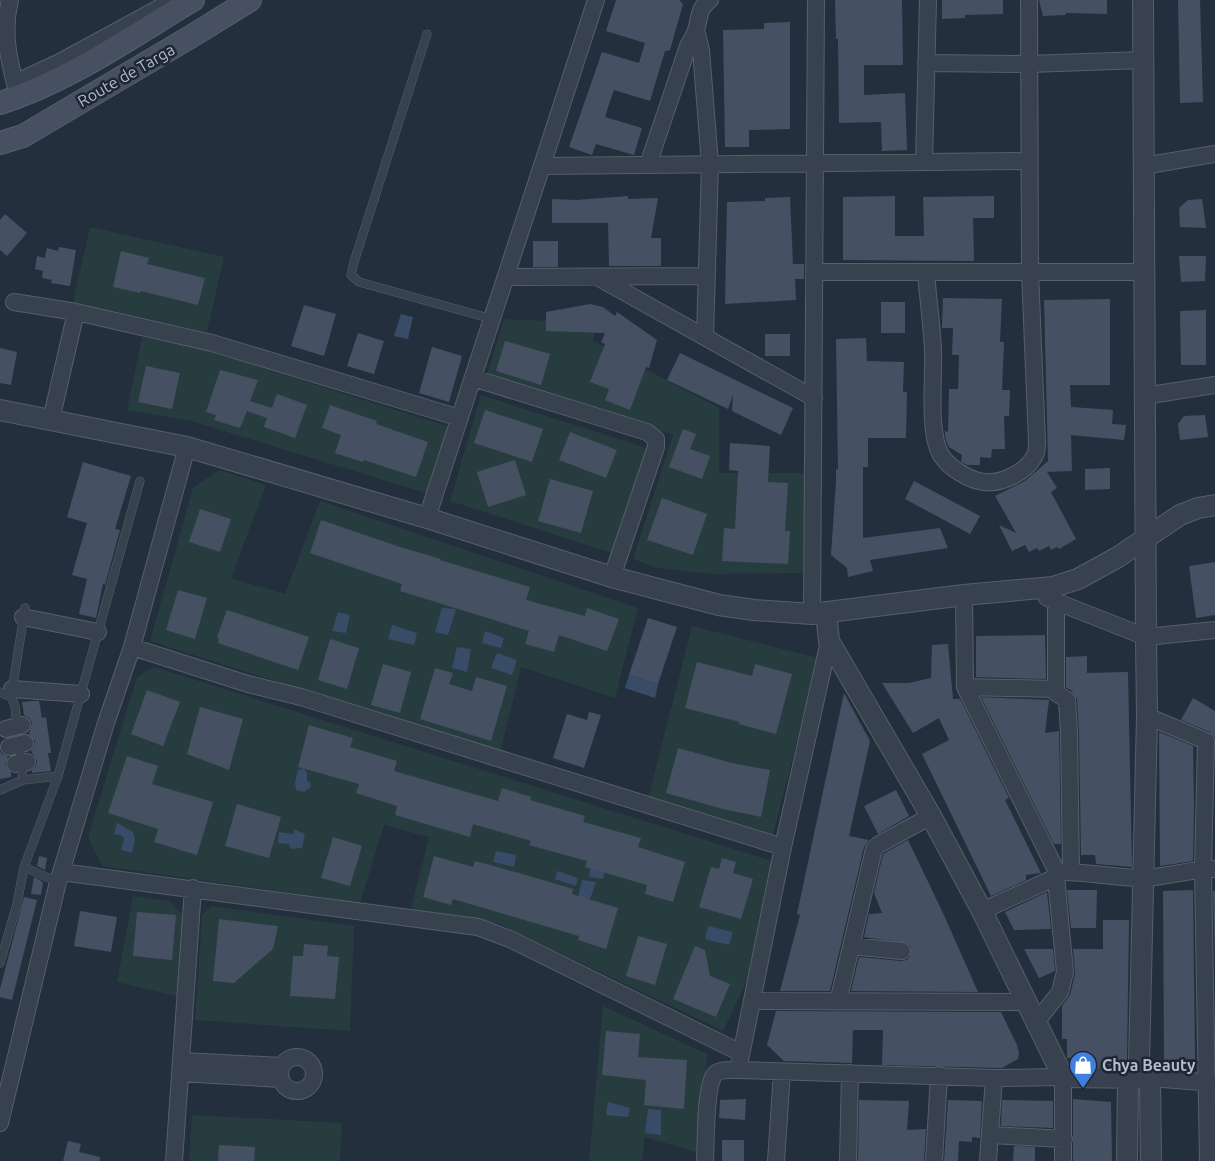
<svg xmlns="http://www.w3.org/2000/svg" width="1215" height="1161" font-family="Ubuntu,sans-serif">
<rect width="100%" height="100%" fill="#242f3e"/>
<!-- green -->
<path fill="#263c3f" d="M90,227l134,30 -17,75 -134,-30z
M504,319l91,4 -2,18 126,67v65h87l-3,100 -92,1 -53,-6 -25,-9 40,-124 -186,-61z
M142,337l67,14 244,77 -21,67 -241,-74 -64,-11z
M481,395l169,54 -35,105 -165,-53z
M219,470l47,15 -35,93 54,16 35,-93 318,107 -23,90 -94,-31 -21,86 -350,-112 43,-153z
M692,626l126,32 -45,177 -126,-32z
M154,667l621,195 -23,108 -29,61 -223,-107 -90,-12 19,-75 -45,-12 -24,78 -258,-37 -14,-29 49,-160z
M133,896l36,5 15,15 -7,80 -60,-14z
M211,906l143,20 -4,105 -155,-11 7,-105z
M603,1006l104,48 -8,99 -54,-16 -3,24h-53z
M192,1115l150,8 -2,38h-151z"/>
<!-- water -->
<path fill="#394c67" d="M401,314l12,3 -5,22 -14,-3z
M442,608l14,1 -8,26 -13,-3z
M338,612l12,3 -4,18 -14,-2z
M392,625l25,8 -3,12 -26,-6z
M485,631l19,7 -3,10 -19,-5z
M457,647l14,2 -4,23 -15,-4z
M497,653l20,7 -5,15 -21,-7z
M629,675l29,9 -3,14 -30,-10z
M303,768l4,4v8l4,4 -1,4 -6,4 -8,-2 -1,-7 3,-13z
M117,823l16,9 2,8 -3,13 -11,-3 3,-12 -4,-3 -6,-1z
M294,829l11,5 -3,14 -11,1 -2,-5 -11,-1 1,-11 15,2z
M496,851l20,4 -2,12 -21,-5z
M592,859l15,2 -4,18 -14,-2z
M557,871l21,7 -2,8 -21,-7z
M582,880l14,2 -9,26 -11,-2z
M708,926l25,6 -4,13 -24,-6z
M608,1102l22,6 -2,9 -22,-2z
M648,1109l13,1v25l-16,-2z"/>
<!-- building -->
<path fill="#455162" d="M616,0h63l4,4 -13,46 -5,1 -15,50 -36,-11 -6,17 -3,10 37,11 -8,27 -38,-11 -4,11 -23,-8 33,-95 37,11 6,-20 -39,-12z
M835,0h67l1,65h-39v30l41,-2 2,57 -25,1 -1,-29 -42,1 -1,-84h-2z
M942,0h61v14l-38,1v3l-23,1z
M1039,0h68v14l-41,-1v2l-23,1z
M1178,0h22l3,102 -23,1z
M790,22v107l-41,1v17h-24l-2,-117 41,-1v-6z
M628,196v3l30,-1 -7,40h10v28h-52l-1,-43h-56v-24l24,1z
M895,196v40h29l-1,-39 71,-1v22h-21l1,43 -131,-1v-63z
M790,197l3,67h11v15h-9l1,21 -71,4 2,-102 38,-1v-3z
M1202,199l4,29 -26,-1 -1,-19 9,-8z
M5,214l22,19 -20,23 -7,-6v-30z
M533,241h25v26h-25z
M59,247l17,3 -6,36 -19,-3 1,-3 -10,-2 1,-7 -8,-2 2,-13 8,2 2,-10 11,3z
M121,251l28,7 -2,6 58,14 -7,27 -57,-14 -1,2 -27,-6z
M1179,256h27l-1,25 -24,1z
M943,298l59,1 -2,43h4l-2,48h8l-1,26h-5l1,33h-13l-1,9 -11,-1v8h-13l-6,-3 1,-7 -13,-8 -2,-4 -2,-7v-5l3,1 1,-43h9l1,-34h-7l1,-27h-11z
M1110,299v86h-40l1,22 42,3 -1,14 14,1 -2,15 -53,-5 1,36 -25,1 10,16 -6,4 25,47 -17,10 -2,-2 -6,3 -2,-4 -10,5 -2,-3 -8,4 -4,-7 -13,6 -13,-26 17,8 -21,-37 30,-15 23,-20 -4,-161z
M881,302h24v31h-24z
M590,304l13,3 12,9 2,-4 40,28 -8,28 -3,-1 -16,43 -25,-10 4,-11 -19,-7 15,-38 -4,-2 4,-9 -59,-2v-19z
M304,305l32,9 -12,42 -33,-10z
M1206,310v55h-25l-1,-54z
M358,333l26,8 -10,33 -27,-8z
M765,334h25v22h-25z
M866,338l1,23 37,1 -1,30h4l-1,46h-38v29h-5v71l77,-10 8,20 -78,12 3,11 -25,6 -1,-9 -16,-13 5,-73v-14l2,2 -2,-131z
M505,341l45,13 -9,31 -45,-14z
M432,347l30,9 -13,46 -30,-9z
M0,348l17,4 -6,33 -11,-2z
M680,353l113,55 -12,27 -49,-24 1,-16 -5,14 -61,-29z
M146,366l34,7 -8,36 -34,-7z
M220,370l38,10 -8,21 22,7 5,-14 30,11 -12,33 -31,-11 3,-9 -20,-7 -7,17 -26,-8 2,-5 -10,-3z
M330,405l47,16 -1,3 52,18 -12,35 -52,-17 -1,2 -28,-9 6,-18 -19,-7z
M485,410l58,19 -11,33 -58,-19z
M1205,415l3,22 -28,3 -2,-16 6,-8z
M683,429l13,5 -6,15 20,7 -8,23 -33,-12z
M570,432l47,18 -11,28 -47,-18z
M730,443l40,3 -2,36 20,1 -3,48h5l-2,33 -66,-3 2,-33 11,1 3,-58 -9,-1z
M515,460l11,35 -38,12 -11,-35z
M83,462l48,14 -16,53 5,1 -15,55 -2,-1 -7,34 -17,-4 8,-35 -15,-4 15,-52 -20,-6z
M1110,468v21l-25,1v-21z
M550,479l43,12 -12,42 -43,-12z
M914,481l66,35 -10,18 -65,-35z
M662,498l45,16 -14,41 -46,-15z
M200,509l31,10 -11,33 -31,-10z
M321,520l79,27 41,12 -1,1 90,27 -4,13 59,16 2,-8 32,11 -12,32 -48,-16 -5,17 -29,-8 4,-13 -129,-40 2,-7 -92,-31z
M1215,562v53l-19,3 -7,-52z
M178,590l29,8 -12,41 -29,-9z
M227,610l82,27 -11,33 -80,-27 1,-5 -2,-1z
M648,618l29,9 -19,57 -29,-9z
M1045,635l1,44 -70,-2v-41z
M330,639l29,9 -12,41 -29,-9z
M948,644l5,55h7l49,99 -4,2 36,73 -15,2v5l-35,16 -69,-142 27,-14 -10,-22 -26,15 -31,-50h27l22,-5 1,-33z
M1087,656v17l41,-1 4,195 -36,-3 -1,-9h-14l-2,-124 -2,-32 -6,-9 -5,-2v-31z
M697,662l55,14 3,-12 37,10 -16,60 -37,-10 1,-2 -55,-14z
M383,664l28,8 -11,41 -29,-8z
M435,668l18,5 -4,11 23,7 4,-14 31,9 -16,55 -71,-22z
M147,690l33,12 -17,44 -32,-12z
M844,693l26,48 -21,95 20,4 -5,7 -34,144h-50l20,-76 -3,-1z
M981,697l68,3 -4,33 14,-2 2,113h-7z
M1193,698l22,13v26l-5,-5 -29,-12z
M33,701h6l3,17 4,-1 5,36h-3l3,18 -19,2v-3l4,-4 1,-5 -6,-10 3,-5 1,-5 -6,-7 3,-11 -3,-5 -5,-3 -2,-13z
M200,707l43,12 -14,51 -42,-16z
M589,712l12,3 -17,53 -31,-10 14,-44 20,6z
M309,725l44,13 -3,9 47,14 -3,10 104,30 4,-13 29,9 -1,3 55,16 -2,6 58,16 -3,9 47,15 -12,40 -28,-8 2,-9 -62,-18 2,-6 -58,-16 2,-4 -58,-17 -3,13 -75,-22 2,-9 -41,-13 3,-9 -61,-17z
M1159,732l34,14 1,59 -1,56 -33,5z
M678,748l54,15 38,7 -9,47 -38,-8 -57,-16z
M0,751l2,3 6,3 -3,8 6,8v4l-11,2z
M127,756l31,10 -6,18 61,18 -16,53 -43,-13 4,-13 -50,-16z
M896,790l13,26 -31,18 -14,-28z
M237,804l44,13 -12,41 -44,-12z
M333,837l29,9 -12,40 -29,-8z
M908,840l35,73 35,79 -127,-1 8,-34 42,4 6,-1 3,-4 1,-9 -4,-4 -43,-6 5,-23 13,-1 -8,-20 9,-39z
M39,856l8,2 -2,12 -8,-4z
M434,856l39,11 2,-6 44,12 54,16 -1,5 46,14 -12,41 -28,-9 1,-4 -126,-37 -2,6 -28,-8z
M722,858l14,4 -3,11 20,6 -12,40 -42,-12 12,-40 8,2z
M34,877l9,5 -2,13 -10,-1z
M1067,890h30l-1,38h-25z
M1193,890l2,169 -31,1 -1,-169z
M1213,891h2v70z
M1047,892l4,37 -37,1 -9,-18z
M24,897l13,3 -25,100 -12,-3v-8z
M80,911l37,6 -6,35 -37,-6z
M137,912l39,3 -4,45 -39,-4z
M219,919l59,7 -5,23 -39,34 -21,-2z
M1103,920h26l-2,139 -4,6 -27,1v-8h-29v-19h-5v-33l8,-11 5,-21 -2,-25h30z
M638,936l29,8 -12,41 -29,-9z
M304,944l24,2 -1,10 12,1 -4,42 -45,-3 3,-40h10z
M695,946l10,4 5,26 20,8 -14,33 -43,-18z
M1024,949h29l2,22 -16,7z
M776,1011l225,1 16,33 2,8 -1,6 -16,9 -120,-3 1,-35h-30l-1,33 -68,-2 -17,-16z
M606,1031l34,3 -2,23 49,3 -3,49 -40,-4 2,-25 -44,-5z
M746,1099l-1,21 -26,-2 1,-18z
M1073,1099l38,3 1,59h-39z
M859,1100l50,1 -2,29 19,-1 -2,32h-66z
M948,1100l34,1 -2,37 -8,-1v5l-13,-1 -1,20h-14z
M1002,1100l51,1v27l-52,-2z
M722,1140h22v21h-22z
M68,1141l13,3 -2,8 21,5v4h-37z
M219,1145l36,2 -1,14h-36z
M1014,1146l21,1v14h-22z"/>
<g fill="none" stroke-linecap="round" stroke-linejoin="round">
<!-- service casing -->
<g stroke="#565f6c" stroke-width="9">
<path id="service" d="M427,34l-73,228 -3,13 8,7 133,37
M12,691l13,-83
M0,692l11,5 4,9 2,21
M19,744l4,36
M0,790l23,-10 35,-4 82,-295
M24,867l34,-91
M0,963l17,-59 7,-37 34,15"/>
</g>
<!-- minor casing -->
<g stroke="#565f6c" stroke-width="18">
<path id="minor" d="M10,0c-8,33 -1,60 7,92
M696,30l5,20 9,114 -5,173
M926,63l103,1 114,-4
M15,83l45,-21 110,-60
M924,162l4,-162
M648,165l40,-119c3,-5 6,-10 8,-16 4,-12 2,-22 14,-30
M542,166l487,-5
M1143,166l72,-12
M815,272h329
M926,272c2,27 6,53 7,80 1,26 -5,82 8,103 8,13 29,26 44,27 17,2 41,-10 49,-25 3,-4 3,-10 3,-15l-7,-170 -1,-272
M506,277l200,-1
M599,278l215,120
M14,302l62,10 136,31 248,75
M473,378l174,54 9,7v8l-44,130
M1144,396l71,-11
M51,420l25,-108
M427,518l169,-518
M964,595l1,92 92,185
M1047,598l99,39 69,-7
M1056,602v91l11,7 2,31 2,141
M812,614l4,-614
M23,617l75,15
M132,647l116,37 53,13 482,150
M965,687l91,2
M12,689l69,5
M1147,716l59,25 -3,128 5,292
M6,729l16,-4
M9,747l16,-4
M15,764l12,-2
M61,872l417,55 32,12 231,114
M982,911l74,-34 1,-5c29,-1 57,6 85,6 25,-1 48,-9 73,-9
M851,946l51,5
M752,1001l275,1
M838,1002l36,-153 4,-4 53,-29
M1037,1021l23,-29 5,-20 -9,-95
M280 1074a17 17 0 1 1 34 0a17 17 0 1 1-34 0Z
M181,1061l101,5
M738,1070l256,8 69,-1v84
M180,1073l101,6
M1150,1078l65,5
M0,1123l58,-241 48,-159 26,-76 55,-200
M991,1135l73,4
M174,1161l19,-273
M705,1161c1,-17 0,-76 10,-87 5,-5 16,-4 23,-4l45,-223 46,-206
M776,1161l6,-89
M848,1161l2,-88
M934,1161l5,-86
M988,1161l6,-83"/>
</g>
<!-- tertiary casing -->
<g stroke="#565f6c" stroke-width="22">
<path id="tertiary" d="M0,410l187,37 240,71 185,59 107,28 35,5 58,4 152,-19 89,-8 25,-8 40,-22 62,-42 18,-7 17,-3
M826,612l3,29 102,175 51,95 81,166 87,1
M1143,1068l7,10 1,83
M1127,1161l1,-83 11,-15 8,-347 -1,-79 -3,-637"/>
</g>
<!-- secondary casing -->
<g stroke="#565f6c" stroke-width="24">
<path id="secondary" d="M0,103c69,-22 131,-66 193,-103
M0,143l23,-7 169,-100 58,-36"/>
</g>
<!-- service -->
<use href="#service" stroke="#38414e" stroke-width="8"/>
<!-- minor -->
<use href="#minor" stroke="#38414e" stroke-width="16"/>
<!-- tertiary -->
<use href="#tertiary" stroke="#38414e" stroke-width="20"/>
<!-- secondary -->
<use href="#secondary" stroke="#465061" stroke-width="22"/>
</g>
<!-- icons -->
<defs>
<g id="shop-pin" transform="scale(1.4375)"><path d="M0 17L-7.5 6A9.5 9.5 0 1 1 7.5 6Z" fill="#3f7fe0" stroke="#1d2633"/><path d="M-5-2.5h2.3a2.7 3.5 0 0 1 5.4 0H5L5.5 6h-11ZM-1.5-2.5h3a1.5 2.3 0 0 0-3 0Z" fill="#fff"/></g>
</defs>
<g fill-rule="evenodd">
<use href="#shop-pin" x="1083" y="1065"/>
</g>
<g text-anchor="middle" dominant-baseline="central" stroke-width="5" stroke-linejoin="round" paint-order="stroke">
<!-- street labels -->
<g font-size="16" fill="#b4bcc9" stroke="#1d2633">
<text transform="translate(126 75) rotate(-30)">Route de Targa</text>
</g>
<!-- poi labels -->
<g font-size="16" font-weight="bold" fill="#b4bcc9" stroke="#1d2633" text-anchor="start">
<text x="1102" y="1065">Chya Beauty</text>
</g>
</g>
</svg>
